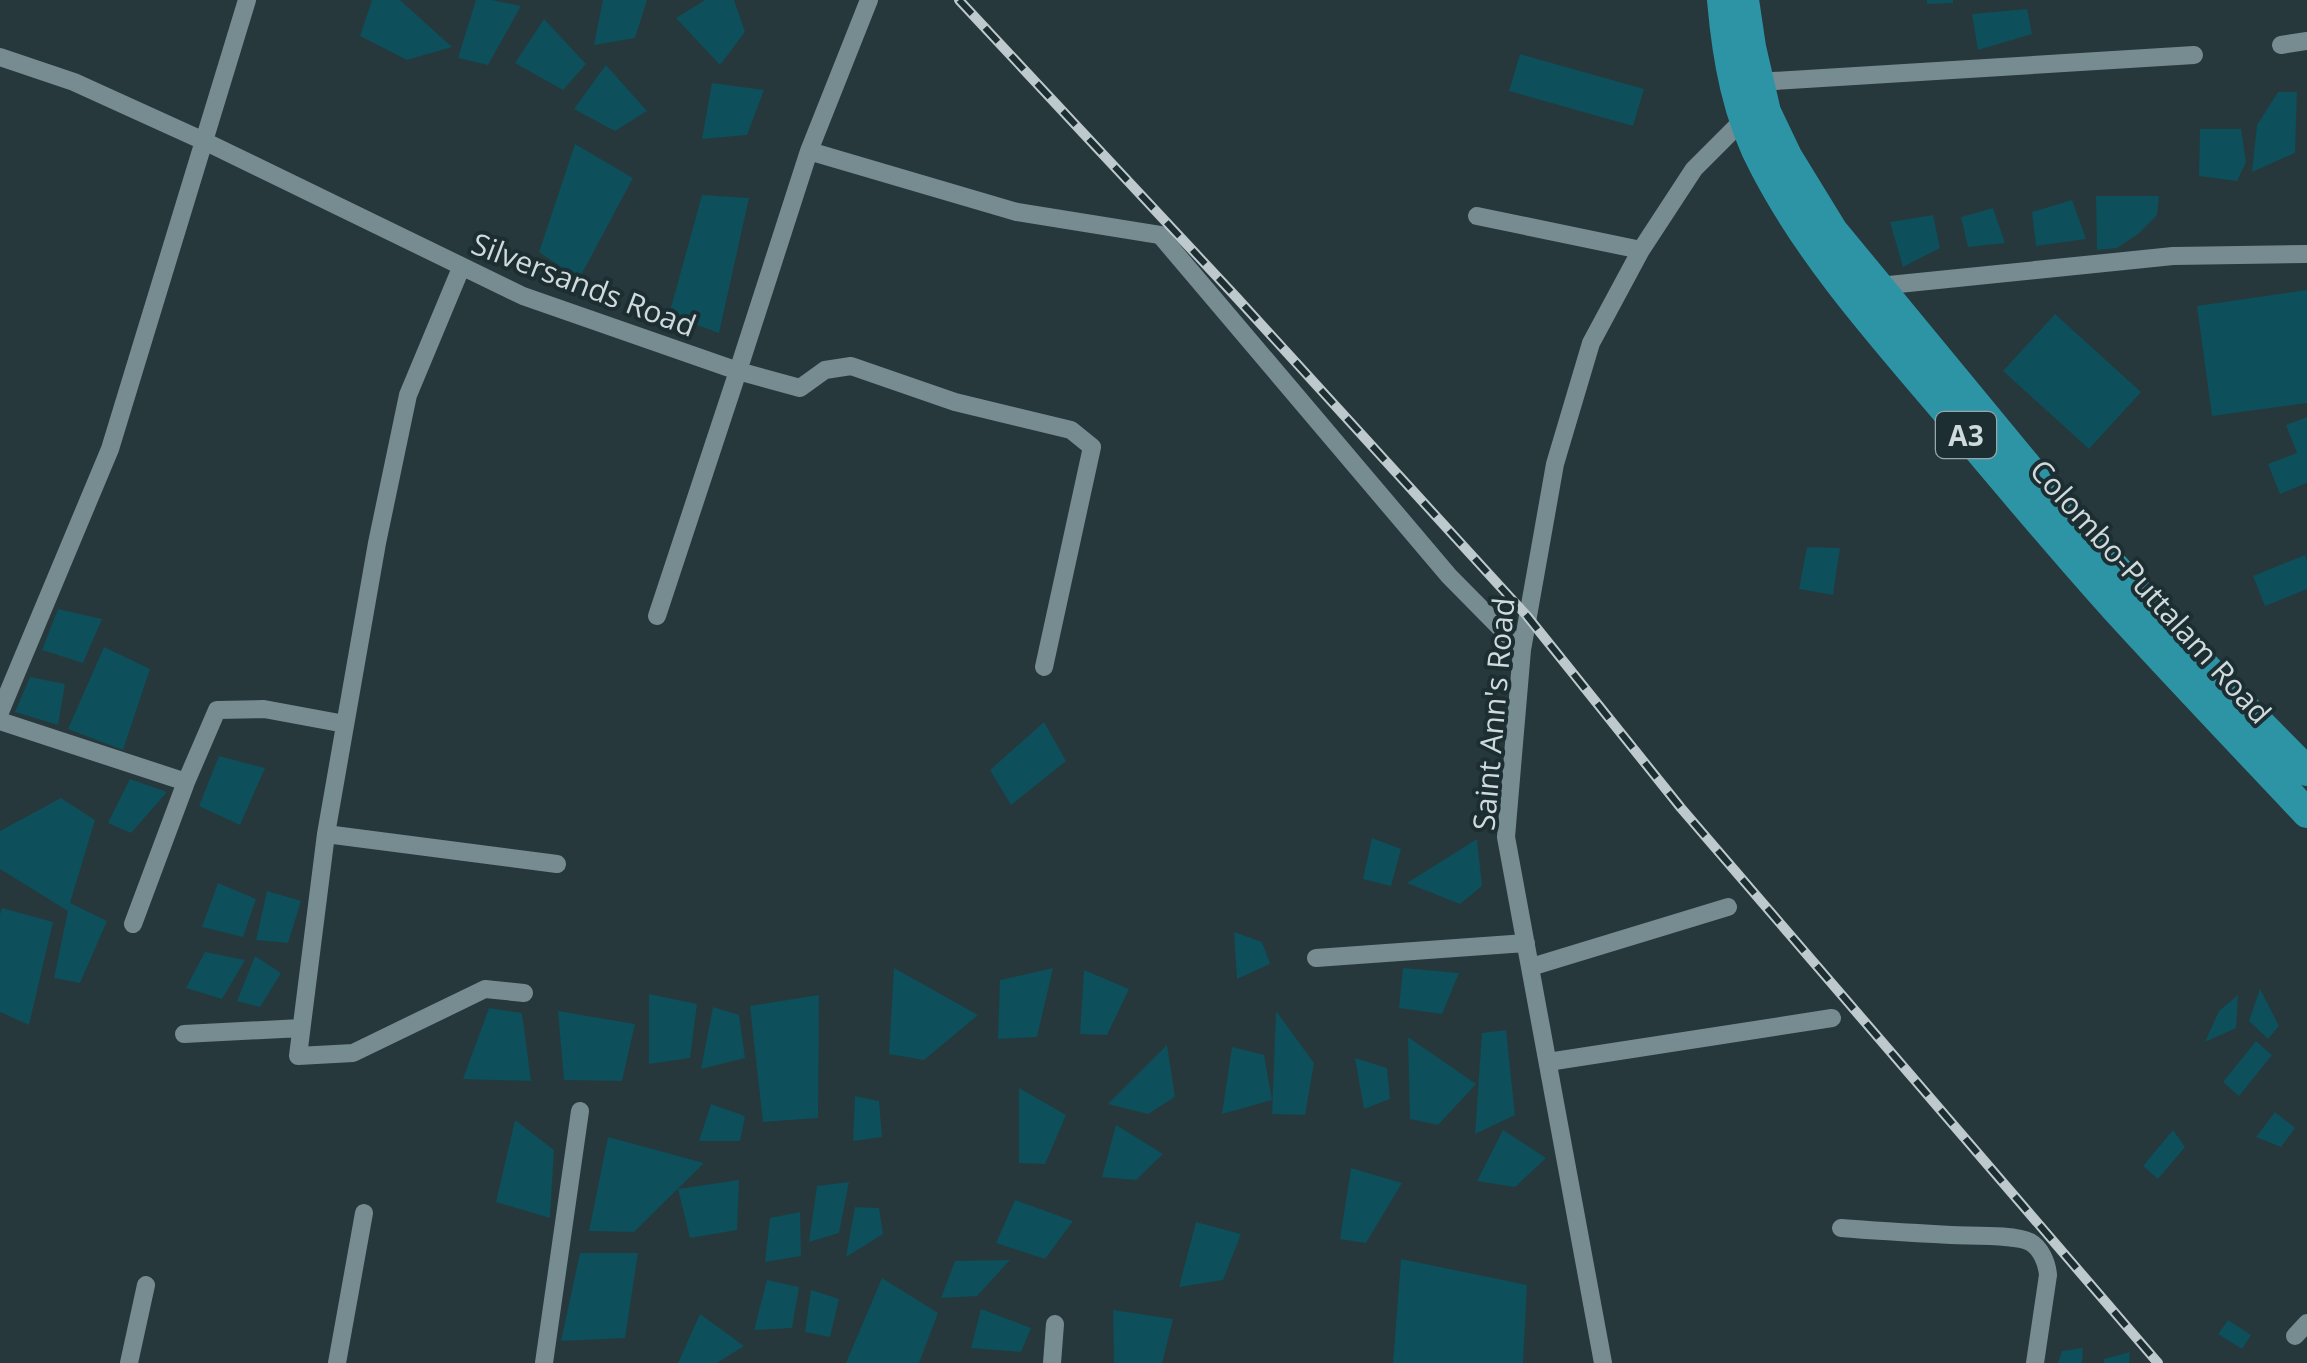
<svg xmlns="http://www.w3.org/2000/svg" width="2307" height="1363" font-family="'Open Sans',sans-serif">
<rect width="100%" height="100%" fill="#26383c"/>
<!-- building -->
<path fill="#0d4f5a" d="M372,0h28l52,47 -45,13 -47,-24z
M476,0h16l29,6 -33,59 -30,-7z
M603,0h44l-12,38 -41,7z
M705,0h29l11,32 -25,33 -44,-47z
M1927,0h26v3l-26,1z
M2027,9l5,25 -54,16 -6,-36z
M544,19l42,45 -23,26 -48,-27z
M1520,54l124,35 -11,37 -124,-35z
M606,65l41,46 -32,20 -41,-22z
M712,83l52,7 -17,45 -45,4z
M2278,92h19l-2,61 -43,19 5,-47z
M2200,129h41l5,33 -9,19 -38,-5z
M575,144l58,34 -54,101 -40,-27z
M702,195l47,3 -30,135 -50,-18z
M2096,196h63l-2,19 -19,19 -21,14 -20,2z
M2072,200l14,39 -50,7 -4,-34z
M1993,208l12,35 -37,4 -7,-30z
M1933,215l7,33 -37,19 -13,-45z
M2307,290v113l-95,13 -15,-110z
M2055,314l86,78 -52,57 -86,-78z
M2307,417v66l-27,11 -12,-30 29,-11 -11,-28z
M1807,547l33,1 -7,47 -34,-6z
M2305,555l2,6v28l-42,17 -12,-30z
M58,609l44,10 -19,44 -41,-13z
M104,647l46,22 -27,81 -55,-21z
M30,677l35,7 -7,41 -43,-13z
M1044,722l22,39 -55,44 -21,-35z
M219,756l46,12 -25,57 -41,-19z
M130,779l37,13 -36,41 -23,-10z
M61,798l34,22 -25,83 37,18 -27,62 -26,-5 14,-67 -68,-42v-38z
M1372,838l29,11 -10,37 -28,-7z
M1477,839l5,47 -22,18 -53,-21z
M218,883l38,16 -13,38 -41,-10z
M267,891l34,10 -13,42 -32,-3z
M2,908l51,14 -24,103 -29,-13v-98z
M1234,932l28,10 8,22 -33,15z
M205,952l40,8 -23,39 -36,-11z
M255,956l26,17 -21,34 -23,-6z
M894,968l84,47 -54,45 -35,-6z
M1053,968l-16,69 -39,2 2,-59z
M1403,968l56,5 -17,41 -43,-6z
M1084,970l45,19 -22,46 -27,-1z
M2260,989l19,37 -11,13 -19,-18z
M649,994l48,10 -7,54 -41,6z
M819,995l-1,123 -55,4 -13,-116z
M2238,995l-2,33 -31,14 14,-31z
M713,1007l26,8 6,43 -44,11z
M489,1008l33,5 9,68 -68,-2z
M558,1011l77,13 -13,57 -58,-1z
M1276,1011l38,52 -9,52 -33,-1z
M1506,1030l9,85 -40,19 7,-101z
M1408,1037l68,47 -38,41 -28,-6z
M2256,1041l16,14 -33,41 -16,-14z
M1167,1045l8,52 -27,17 -40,-10z
M1232,1047l32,8 8,45 -50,14z
M1355,1058l32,10 3,31 -26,10z
M1019,1088l47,27 -21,49 -26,-1z
M855,1096l24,5 3,36 -29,4z
M711,1104l34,12 -5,25h-41z
M2275,1112l20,16 -14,19 -25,-10z
M515,1120l39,30 -4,68 -54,-16z
M1116,1125l47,29 -27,26 -34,-3z
M1503,1130l43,28 -31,29 -38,-6z
M2173,1130l12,17 -27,32 -15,-13z
M608,1137l96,26 -70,69 -45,-1z
M1351,1168l51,15 -36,60 -26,-4z
M739,1180l-2,50 -47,8 -12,-49z
M849,1182l-10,51 -30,9 8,-56z
M1015,1200l58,21 -28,38 -49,-16z
M855,1207l24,1 4,26 -37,23z
M800,1212l1,44 -36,6 5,-44z
M1196,1222l45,12 -18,46 -44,7z
M580,1253h58l-13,85 -64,3z
M1401,1259l126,26 -4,78h-130z
M1010,1260l-33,36 -36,2 14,-37z
M882,1278l56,35 -19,50h-73z
M767,1280l32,7 -7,41 -38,2z
M811,1290l28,9 -9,38 -25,-5z
M981,1309l50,19 -10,24 -50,-4z
M1113,1310l60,9 -11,44h-48z
M700,1314l44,32 -27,17h-39z
M2228,1320l23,15 -9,14 -24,-15z
M2083,1348l-1,15h-24l4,-12z
M2130,1352l-1,11h-25v-4z"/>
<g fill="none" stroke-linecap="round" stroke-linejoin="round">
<!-- minor -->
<path stroke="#778c91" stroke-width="18" d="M2281,45l26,-4
M0,57l74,25 132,60 317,154 215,75 71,-220 60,-151
M1758,82l436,-27
M809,151l208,61 143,23 289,341 73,74
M1477,216l164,34
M1879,286l294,-30 134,-2
M657,616l81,-245 62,17 25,-18 26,-4 104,36 116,28 21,17 -48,220
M0,712l110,-263 137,-449
M0,721l186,61 31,-72 47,-1 81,15
M326,834l51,-291 31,-148 53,-127
M133,924l53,-142
M1316,958l210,-15
M1531,967l197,-60
M524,993l-39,-4 -132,64 -55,3 28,-222 231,30
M184,1034l117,-6
M1548,1062l284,-44
M1841,1228c37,3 73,5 110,7 19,1 64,-1 79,7 11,6 17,21 18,33l-13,88
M2295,1336l12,-13
M129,1363l17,-78
M337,1363l27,-150
M544,1363l36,-252
M1052,1363l3,-39
M1603,1363l-97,-526 16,-187 33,-186 36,-121 50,-93 53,-81 51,-51"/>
<!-- highway -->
<path stroke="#2d94a6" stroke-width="30" d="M1722,0c5,58 15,116 43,168 48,92 120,171 186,249 54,64 108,129 164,191 63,69 128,137 192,205
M1744,0l7,47 15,65 21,44 46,75 207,251 77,88 105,115 85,86"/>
<!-- rail casing -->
<g stroke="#bdc9cc" stroke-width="10">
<path id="rail" d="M959,0l278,298 290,318 154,192 477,555"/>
</g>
<!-- rail -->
<use href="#rail" stroke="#1c2e32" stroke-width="6" stroke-dasharray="19" stroke-linecap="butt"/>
</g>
<g text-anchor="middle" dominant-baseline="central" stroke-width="8" stroke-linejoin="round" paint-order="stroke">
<!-- shield labels -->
<rect fill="#1c2e32" stroke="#99a6aa" stroke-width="2.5" x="1936" y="412" width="60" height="46" rx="8"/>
<g font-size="28" font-weight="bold" fill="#cfdadd">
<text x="1966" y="435">A3</text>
</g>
<!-- street labels -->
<g font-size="30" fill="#cfdadd" stroke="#1c2e32">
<text transform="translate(584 284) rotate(21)">Silversands Road</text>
<text transform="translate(2151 591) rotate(48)">Colombo-Puttalam Road</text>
<text transform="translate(1493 714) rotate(-85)">Saint Ann's Road</text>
</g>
</g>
</svg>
